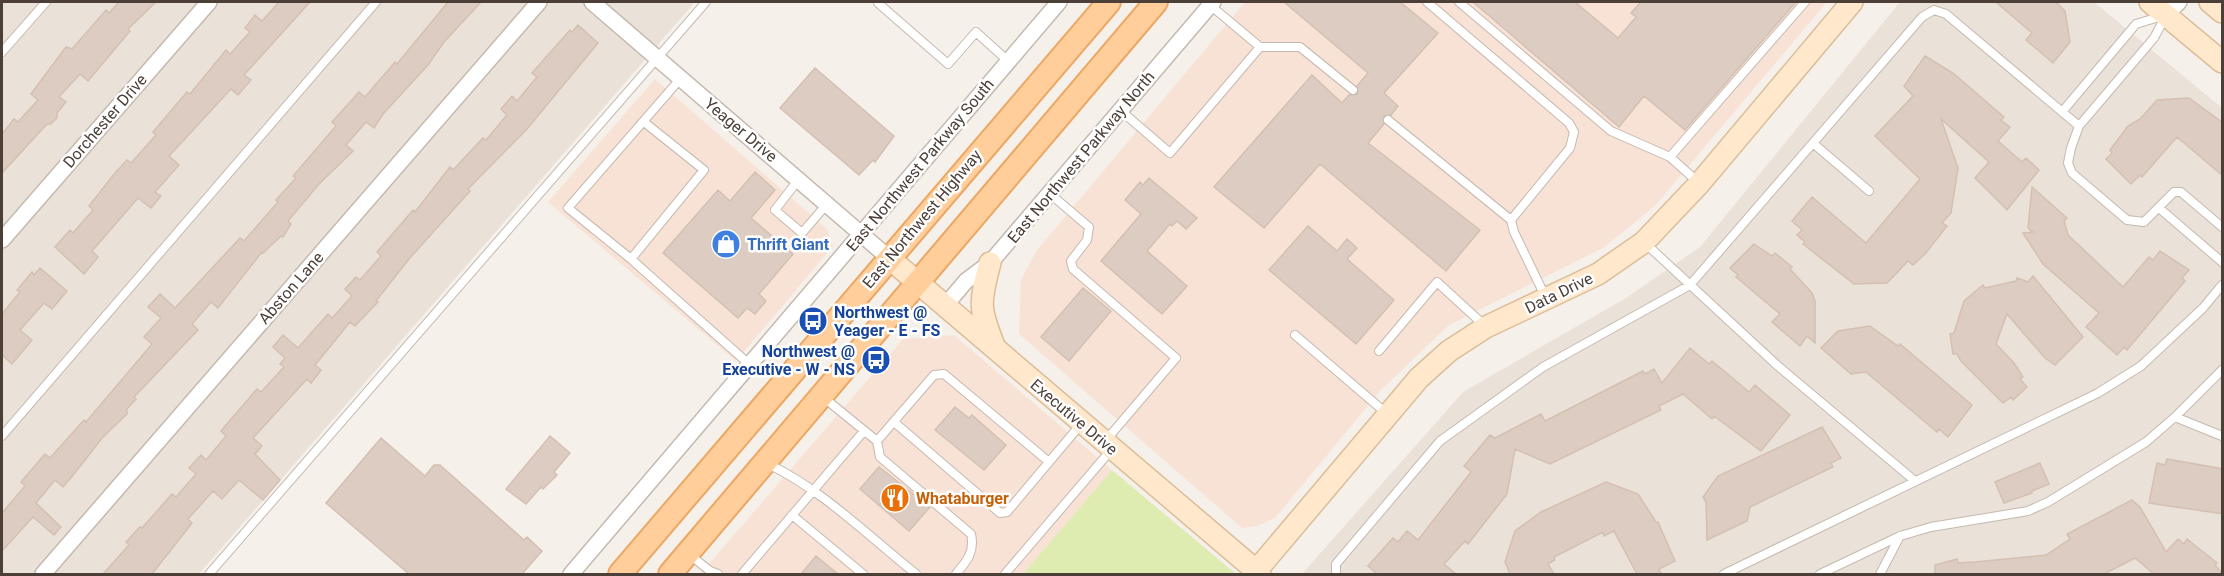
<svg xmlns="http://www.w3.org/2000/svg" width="2224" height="576" font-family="Roboto,sans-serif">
<rect width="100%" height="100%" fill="#f6f0eb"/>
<!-- residential -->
<path fill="#eae1d8" d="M2,2h693l-496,572h-197z
M1900,2h194l128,106v466h-920l161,-182 163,-94 74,-51z"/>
<!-- commercial -->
<path fill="#f8e2d5" d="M1245,2h582l-172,204 -52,42 -154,77 -68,65 -106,128 -18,8 -15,2 -223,-194 2,-54 16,-30z
M655,79l172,150 6,17 -97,115 -188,-159z
M954,335l158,135 -89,104h-318l-3,-2 201,-233z"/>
<!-- green -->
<path fill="#deecb2" d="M1112,470l124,104h-213z"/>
<!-- building -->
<path fill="#dcccc2" stroke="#d4c0b2" stroke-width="1.5" d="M119,2h37l-28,27 2,2 -42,50 -8,-7 -21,23 7,5 -9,11v5l-6,6h-4l-45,49v-39l12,-15 4,3 20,-22 -7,-6 35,-47 6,2 34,-39 3,3z
M279,2h31l-66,73 7,5 -13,15 -7,-6 -62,67 10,9 -24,27 6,4 -10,12 -13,-10 -46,53 6,6 -14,17 -29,-27 15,-17 3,3 20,-23 -4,-4 26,-33 12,-13 4,3 25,-28 -3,-3 34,-40 3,2 36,-44 4,4 20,-22 -5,-4 10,-13 7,6z
M448,2h33l-37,40 -16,23 -45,49 -9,14 -8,-6 -20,23 7,6 -34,33 -31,37 3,3 -8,13 -2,-1 -18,17 -1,-1 -44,56 -7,-6 -19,22 6,6 -64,67 2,2 -9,10v5l-24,23 -29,37 -11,13 -8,-7 -19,23 25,24 -7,8 -21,-18 -31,34v-38l23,-27 -4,-4 24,-28 5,4 34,-38 2,2 66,-78 -8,-7 17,-19 -13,-11 12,-13 15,14 65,-70 4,3 34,-39 -2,-2 20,-22 -3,-2 43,-50 -4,-4 27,-30 6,5 30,-35 2,2z
M1284,2h116l38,31 -54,60 14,13 -7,9 -7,1v8l-16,19 112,87 -34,41 -126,-107 -56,64 -50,-41 98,-112 30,28 7,-8 8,-1v-8l11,-13z
M1473,2h102l43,36 18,-21 -5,-4 10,-11h155l-111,128 -41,-34 -25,31z
M1996,2h60l9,9 5,31 -17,21 -27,-23 6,-7z
M578,25l20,18 -71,86 -59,60 2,2 -61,68 -33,42 2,1 -23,24 -5,-4 -35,43 6,5 -10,13 -4,-4 -54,59 9,8 -7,8 25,26 -17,20 -24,-20 -17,19 -9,-8 -25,28 4,4 -40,51h-49l26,-29 -3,-3 14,-15 2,1 30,-34 4,3 20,-23 -7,-6 12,-13 5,5 20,-24 -5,-5 36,-42 4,3 23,-25 -4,-3 5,-6 -12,-11 10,-12 15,13 30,-34 4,4 20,-22 -7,-7 11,-12 4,3 21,-24 -4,-4 36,-42 2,2 35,-45 3,3 30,-32 3,2 21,-25 -6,-6 11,-13 5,5 20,-24 -5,-4 38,-43 2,2z
M1925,56l28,17 51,44 -3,3 9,7 -12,14 24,21 4,-4 13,12 -32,40 -32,-32 14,-16 -48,-43 17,49 -7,45 -9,10 5,3 -22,28 -12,11 -5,-4 -21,22 -33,1 -51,-40 2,-2 -8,-7 5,-5 -10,-9 20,-24 54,46 54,-64 -45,-43 38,-40 -9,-10z
M815,68l79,68 -19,26 -2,-2 -14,15 -79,-67z
M2189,98l34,25v53l-46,-39 -35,40 -2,-2 -9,9 -25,-25 6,-6 -2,-3 18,-24 12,-7 17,-19z
M755,172l20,18 -24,28 42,36 -34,40 7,7 -11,13 -8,-6 -9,10 -75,-65 55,-63 12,11z
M1149,178l48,40 -11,11 -9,-8 -5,5 -2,-2 -23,27 40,35 -25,28 -61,-53 40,-47 -16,-14 15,-18 3,3z
M2032,187l35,31 -3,3 4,14 55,52 26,-30 4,3 7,-9 29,19 -7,8 3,3 -58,69 -3,-3 -7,8 -31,-28 13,-14 -56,-49 -20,-31 10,-1 -5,-4z
M1308,226l29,25 10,-12 10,9 -10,11 47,41 -38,44 -87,-74z
M1754,244l18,12 3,-3 17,14 -2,2 22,24 3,8v42l-8,-7 -7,10 -28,-24 8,-8 -44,-37 2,-2 -8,-7z
M40,268l27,23 -15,18 -8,-6 -24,27 12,10 -20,24 -10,-9v-41l18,-22 -3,-2 15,-18 2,3z
M2033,276l50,61 -28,28 -10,-7 -38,-44 -11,30 18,19 9,14 -3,2 7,8 -14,13 -2,-3 -8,6 -42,-42 -4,-7h-4l-3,-20 4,-1 10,-32 19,-16 2,3 31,-7 1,-3 11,4z
M1083,288l28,23 -42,50 -28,-24z
M1870,326l28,20 2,-2 72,61 -24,32 -9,-8 -2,3 -71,-60 -15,2 -30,-26 17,-17z
M1690,348l19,16 3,-3 37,31 6,-7 35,30 -29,36 -47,-35 -2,3 -29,-25 -24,12 2,4 -111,54 -35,-15 -8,45 -39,50 -3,-3 -21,23 12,10h-79l-9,-8 25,-28 5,4 9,-11 11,9 53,-68 -7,-6 26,-31 5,3 46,-24 4,7 98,-50 2,3 9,-5 8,14z
M955,407l14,11 3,-3 34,30 -22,25 -49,-40z
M1822,427l19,31 -10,5 2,4 -83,40 -3,14 -40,19 -1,-38 -3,-5 15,-21z
M550,436l20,17 -16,19 3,3 -14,14 -2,-2 -15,17 -20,-15z
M381,438l44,38 9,-11h6l84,75 3,-3 15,14 -20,23h-113l-83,-71z
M2167,459l56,10v45l-74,-11 8,-40 8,2z
M2040,463l9,21 -17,7v2l-28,10 -9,-21z
M879,467l51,40 -21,24 -49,-42z
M1606,482l32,12 18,28h2l17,39 -16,8 2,5h-24l-23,-43 -10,5 -1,-4 -49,25 1,3 -7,4 6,10h-44l-5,-12 10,-31 26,-19z
M2132,500l8,7 26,45 12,-13 6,5 3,-5 30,24 -2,2 8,9h-69l-19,-16 -31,16h-169v-9l22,-6 1,4 17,-1 71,-7 24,-16 -3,-5z
M816,556l22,18h-37z"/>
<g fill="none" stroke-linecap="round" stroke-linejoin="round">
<!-- lane casing -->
<g stroke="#c5b9af" stroke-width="10">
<path id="lane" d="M1427,2l142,121 5,9 -4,16 -59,72 3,12 32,66
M1459,2l152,129 59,26
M878,3l70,61 28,-32 32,29
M2165,17l-11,21 -75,88 -8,22 -3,15 4,10 55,47 17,2 30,-30h7l41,35
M1260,47h40l53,43
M2,52l44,-50
M681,78l-113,130 63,51 118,105
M1120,110l50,43 90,-106 -50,-42
M2062,112l74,-88 26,-8
M1388,120l123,100
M1814,144l55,47
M799,179l-24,31 27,23 25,-29
M1699,183l-29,-26 135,-155
M1049,193l40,34 -2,13 -16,21 2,8 103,89 -69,81
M2159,208l63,54
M1646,244l132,122 137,115
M631,259l73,-89 -60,-48
M1295,335l91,78
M1379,351l58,-69 48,44
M823,397l54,44 57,-66 10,-1 105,88
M2175,417l47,19
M894,422l106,91 7,-1 74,-88
M2,436l374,-434
M877,441l3,16 91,77c4,18 -4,27 -15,40
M766,463c56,26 102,73 150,111
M792,515l71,59
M690,555l20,16 8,3
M209,574l497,-572
M742,574l122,-143
M1005,574l106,-124
M1336,574v-10l104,-123 103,-74 147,-82 232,-268 12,-7 12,4 133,112
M1724,574l374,-181 43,-27 62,-58 19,-23
M1820,574l80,-38 31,-9 97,-16 20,-9 98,-60 29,-25 47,-47
M1880,574l20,-38"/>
</g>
<!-- street casing -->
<g stroke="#c5b9af" stroke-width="18">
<path id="street" d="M592,2l297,256
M2166,15l13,-13
M2,240l207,-238
M944,307l22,-26 24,-18 223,-261
M43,574l496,-572
M571,574l488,-572"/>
</g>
<!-- secondary casing -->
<g stroke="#dbbd9a" stroke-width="24">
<path id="secondary" d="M2150,2l72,60
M2210,2l12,10
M889,258l371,316
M990,263c-11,41 -11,46 5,85
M1256,571l163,-193 30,-27 37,-24 112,-53 46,-32 55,-58 153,-182"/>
</g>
<!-- primary casing -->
<g stroke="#eba763" stroke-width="26">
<path id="primary" d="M620,574l489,-572
M670,574l486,-572"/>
</g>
<!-- lane -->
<use href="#lane" stroke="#fff" stroke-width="8"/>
<!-- street -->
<use href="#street" stroke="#fff" stroke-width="15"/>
<!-- secondary -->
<use href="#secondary" stroke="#ffe8cc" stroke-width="21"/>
<!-- primary -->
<use href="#primary" stroke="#ffce9b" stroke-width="22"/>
</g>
<!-- icons -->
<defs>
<g id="shop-disc" transform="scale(1.5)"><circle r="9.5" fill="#3f7fe0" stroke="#fff"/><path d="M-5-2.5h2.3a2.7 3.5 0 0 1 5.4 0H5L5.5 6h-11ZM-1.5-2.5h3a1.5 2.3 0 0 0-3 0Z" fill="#fff"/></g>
<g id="bus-disc" transform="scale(1.5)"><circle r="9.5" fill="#1a4fb4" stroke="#fff"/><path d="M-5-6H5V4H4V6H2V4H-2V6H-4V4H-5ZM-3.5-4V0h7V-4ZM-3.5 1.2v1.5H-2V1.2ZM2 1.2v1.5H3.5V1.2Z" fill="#fff"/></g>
<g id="restaurant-disc" transform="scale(1.5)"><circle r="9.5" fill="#e8710a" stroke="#fff"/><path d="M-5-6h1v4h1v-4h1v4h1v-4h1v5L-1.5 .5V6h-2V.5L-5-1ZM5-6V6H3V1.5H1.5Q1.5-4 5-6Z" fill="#fff"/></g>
</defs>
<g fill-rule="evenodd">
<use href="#shop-disc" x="726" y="244"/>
<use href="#bus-disc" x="813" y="321"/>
<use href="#bus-disc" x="876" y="360"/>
<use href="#restaurant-disc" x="895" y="498"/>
</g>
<g text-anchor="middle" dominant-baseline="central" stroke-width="5" stroke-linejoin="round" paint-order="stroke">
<!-- street labels -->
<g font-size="16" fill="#4b3f38" stroke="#fff">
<text transform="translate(105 121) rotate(-49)">Dorchester Drive</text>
<text transform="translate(741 130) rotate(40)">Yeager Drive</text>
<text transform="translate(1081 157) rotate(-50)">East Northwest Parkway North</text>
<text transform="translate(920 165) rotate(-50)">East Northwest Parkway South</text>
<text transform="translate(922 219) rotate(-50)">East Northwest Highway</text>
<text transform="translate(291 288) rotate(-49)">Abston Lane</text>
<text transform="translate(1559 293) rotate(-26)">Data Drive</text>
<text transform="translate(1074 417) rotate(40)">Executive Drive</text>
</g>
<!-- shop labels -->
<g font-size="16" font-weight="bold" fill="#366cbe" stroke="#fff" text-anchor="start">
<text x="747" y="244">Thrift Giant</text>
</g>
<!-- transit labels -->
<g font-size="16" font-weight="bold" fill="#164399" stroke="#fff" text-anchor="start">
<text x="834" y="312">Northwest @<tspan x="834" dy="18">Yeager - E - FS</tspan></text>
<text x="855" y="351" text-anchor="end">Northwest @<tspan x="855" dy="18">Executive - W - NS</tspan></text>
</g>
<!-- food labels -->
<g font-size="16" font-weight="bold" fill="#c56008" stroke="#fff" text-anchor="start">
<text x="916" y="498">Whataburger</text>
</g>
</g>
<!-- border -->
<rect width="2224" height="576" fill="none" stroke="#4b3f38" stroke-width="6"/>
</svg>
